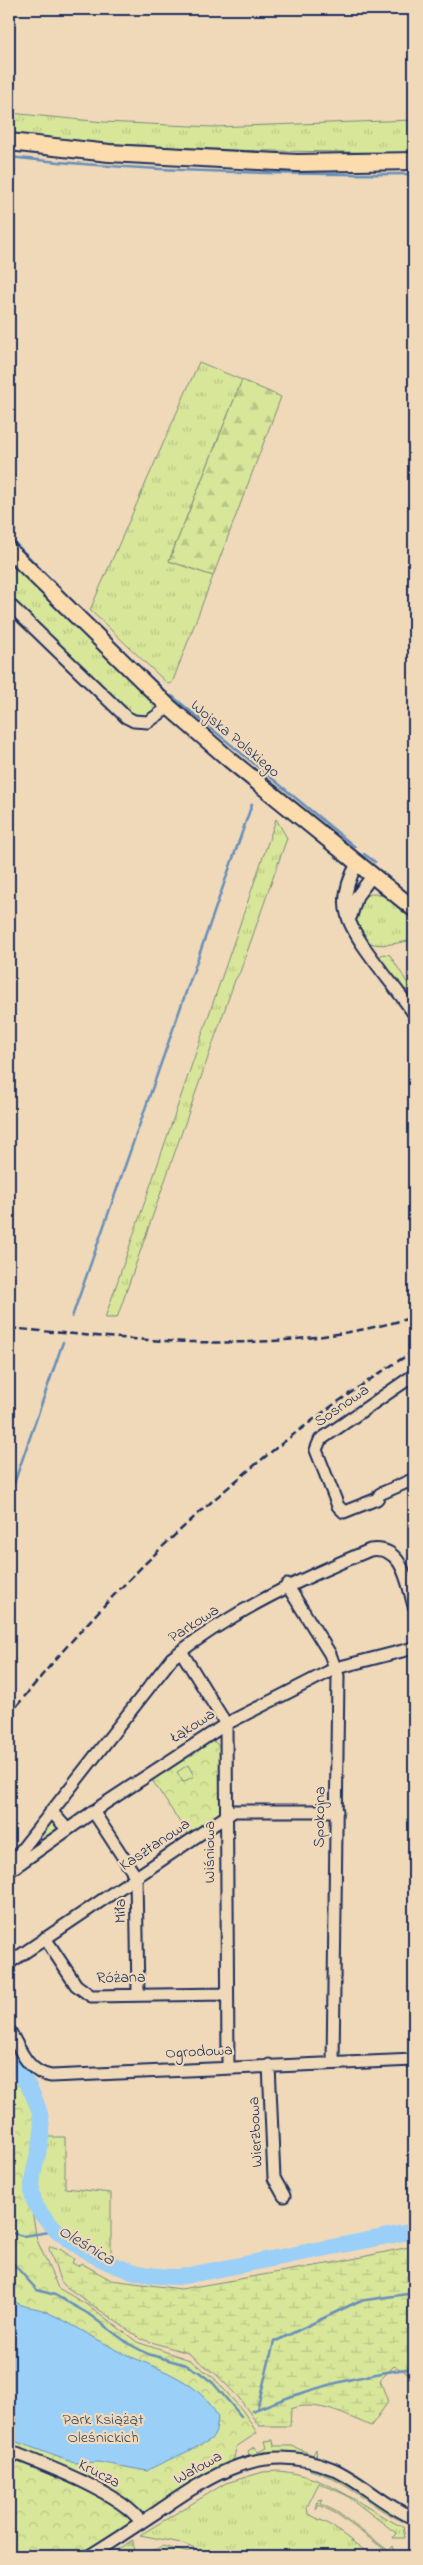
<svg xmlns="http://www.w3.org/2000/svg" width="423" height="2565" font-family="'Indie Flower',sans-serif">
<defs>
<pattern id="grass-tufts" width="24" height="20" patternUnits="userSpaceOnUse" patternTransform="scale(1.25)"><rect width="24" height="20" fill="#d8e699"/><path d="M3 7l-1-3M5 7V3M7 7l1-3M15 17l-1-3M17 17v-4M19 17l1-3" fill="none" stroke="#b9c686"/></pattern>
<pattern id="forest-firs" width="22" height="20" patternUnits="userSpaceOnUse" patternTransform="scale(1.25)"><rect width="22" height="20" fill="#d8e699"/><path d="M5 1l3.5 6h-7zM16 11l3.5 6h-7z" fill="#b9c686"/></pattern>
<pattern id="wetland-marsh" width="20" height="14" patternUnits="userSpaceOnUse" patternTransform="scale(1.25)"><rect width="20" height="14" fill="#d8e699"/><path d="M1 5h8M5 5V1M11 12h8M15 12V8" fill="none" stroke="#b9c686"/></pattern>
<pattern id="park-crowns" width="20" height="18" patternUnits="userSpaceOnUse" patternTransform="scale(1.25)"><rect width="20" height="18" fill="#d8e699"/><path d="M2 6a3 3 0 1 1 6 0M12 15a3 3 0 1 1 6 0" fill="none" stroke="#b9c686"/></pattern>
</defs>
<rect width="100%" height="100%" fill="#f0d9b9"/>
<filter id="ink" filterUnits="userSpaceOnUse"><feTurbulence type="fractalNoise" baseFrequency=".02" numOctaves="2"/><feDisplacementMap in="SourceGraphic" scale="10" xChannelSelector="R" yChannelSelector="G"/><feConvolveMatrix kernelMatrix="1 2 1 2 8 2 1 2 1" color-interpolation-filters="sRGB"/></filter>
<g filter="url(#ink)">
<!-- grass -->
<path fill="url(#grass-tufts)" stroke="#7a8a7c" d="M9,113l95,9 109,5 201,-7v33l-208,-3 -103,-7 -94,-10z
M199,362l43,18 -73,181 44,15 -41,107 -4,1 -78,-74z
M9,562l27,23 119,117 3,7 -14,10 -14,-4 -121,-114z
M276,819l11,19 -47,134 -5,8 -118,338h-12z
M375,893l10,4 29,24v19c-25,4 -54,15 -59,-21l7,-22z
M383,954l7,1 23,37 -12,-4 -22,-31z
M47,1819l6,1 5,8 -2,4 -36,25z
M49,2137h16v51l46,5v63c-35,-19 -78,-34 -72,-82 1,-12 5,-26 10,-37z
M273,2440l1,6h18l21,9 3,-6 1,9 -50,-4 -18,2 -1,-5 6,-4 4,5 9,-4 -2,-7z
M310,2467l30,12 40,27 32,19c-38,-13 -63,-45 -102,-55z
M279,2471c51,5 80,35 124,56l2,11h-12l3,-5 -50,-38 -27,-12 -12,24 1,7 21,10 43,32h-159l-33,-13 -40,-8 86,-52 37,-11z
M323,2499l-2,5 16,8 52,39 4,-5 1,3 -4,7h-5l3,-4 -51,-38 -18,-9 -3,5 2,-10z
M162,2546l39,10h-58z"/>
<!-- forest -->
<path fill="url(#forest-firs)" stroke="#7a8a7c" d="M242,380l39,17 -68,179 -44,-15z
M133,2540l1,16h-27z"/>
<!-- wetland -->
<path fill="url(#wetland-marsh)" stroke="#7a8a7c" d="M50,2246l10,3 14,10 -2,4 6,3 3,-3 30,17 70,9 157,-27 76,-16v130l-20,-10 -14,14 8,22 -17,24c-25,-10 -54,-27 -80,-17l-1,17h-31l-20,-28 -22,-23 -29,-22 -47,-14 -76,-53 -5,-6 -11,-31z"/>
<!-- park -->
<path fill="url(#park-crowns)" stroke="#7a8a7c" d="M209,1741l6,1 6,7 1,60 -2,5 -31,22 -37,-56z
M9,2068l17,22 10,25 1,20 -8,59 8,46 21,48 33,19 46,35 53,18 24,18 29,33 14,22 -21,14 -2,12 -44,23 -108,74h-73z"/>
<!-- pitch -->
<path fill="#d8e699" stroke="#7a8a7c" d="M188,1765l6,11 -11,6 -6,-10z"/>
<!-- water -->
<path fill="#9acff8" stroke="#678fba" d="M9,2298c17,12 23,7 38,14 24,11 45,25 68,37 38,20 82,27 103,68 -1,5 -1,14 -4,19 -6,9 -54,26 -67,35l-49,-9 -24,1 -65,-24z"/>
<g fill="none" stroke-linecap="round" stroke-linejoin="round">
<!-- stream -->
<path stroke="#678fba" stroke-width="2.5" d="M9,157c134,15 270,18 405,17
M9,537l73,74
M128,657l33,30
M172,696l183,151
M364,854l11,8
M72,1317l180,-513
M9,1498l54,-156
M9,2232l14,4 33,-5
M9,2259l28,31 18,5 32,18 42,31 19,10 38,11 13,7 14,11 28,33
M257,2409l17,-67 85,-41 55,-8
M252,2411c52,-21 106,-36 162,-43"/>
<!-- river -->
<path stroke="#9acff8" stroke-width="16" d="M9,2061c17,17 34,46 33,71 -2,21 -11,39 -10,60 2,30 55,62 80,72 20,9 45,13 67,13l235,-46"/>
<!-- minor casing -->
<g stroke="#1b2f5e" stroke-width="15">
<path id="minor" d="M9,604l117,113 8,4 14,1 21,-15
M358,862c-9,16 -16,34 -11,52 6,26 51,75 67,100
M351,916l6,-20 16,-21
M414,1375l-94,65 -4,10 22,56 6,6 33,-13 3,-5 34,-15
M287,1585l43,69 8,22 -5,387
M181,1651l45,73 2,342
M51,1811l16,18
M93,1811l43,66 2,117
M9,1866l163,-208c60,-47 129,-79 198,-108 33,-5 37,32 44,56
M9,1871l95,-67 122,-80 110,-56 78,-20
M45,1938l31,47 15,11 135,-2
M9,1963l225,-152h103
M9,2030c11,19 19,43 42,46l363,-16
M269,2065l5,113 10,18
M9,2451c34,13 112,42 132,71
M89,2556c23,-14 45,-29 68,-44 54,-37 107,-73 176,-43 29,13 51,37 81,49"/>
</g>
<!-- major casing -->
<g stroke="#1b2f5e" stroke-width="19">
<path id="major" d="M9,550l160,157 61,53 184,149"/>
</g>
<!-- highway casing -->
<g stroke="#1b2f5e" stroke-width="20">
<path id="highway" d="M9,142l100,11 188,10 117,-2"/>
</g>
<!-- minor -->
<use href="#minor" stroke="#f0d9b9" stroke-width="11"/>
<!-- major -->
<use href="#major" stroke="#fcdcac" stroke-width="15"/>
<!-- highway -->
<use href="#highway" stroke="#fcdcac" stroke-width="16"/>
<!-- rail -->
<path stroke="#1b2f5e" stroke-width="2.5" stroke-dasharray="8 4" stroke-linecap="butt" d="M9,1328c141,13 266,29 405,-11
M9,1716c113,-144 250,-268 405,-365"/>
</g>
</g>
<g text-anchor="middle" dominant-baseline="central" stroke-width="4.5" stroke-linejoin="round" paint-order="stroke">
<!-- street labels -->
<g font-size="16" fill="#1b2f5e" stroke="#f0d9b9">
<text transform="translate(235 739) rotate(40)">Wojska Polskiego</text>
<text transform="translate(342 1406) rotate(-35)">Sosnowa</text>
<text transform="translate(194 1624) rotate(-33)">Parkowa</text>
<text transform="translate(193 1726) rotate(-33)">Łąkowa</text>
<text transform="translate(320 1817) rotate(-89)">Spokojna</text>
<text transform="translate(155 1845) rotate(-34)">Kasztanowa</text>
<text transform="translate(210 1852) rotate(-90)">Wiśniowa</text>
<text transform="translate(121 1911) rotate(-91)">Miła</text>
<text transform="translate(121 1978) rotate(-1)">Różana</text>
<text transform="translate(199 2052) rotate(-3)">Ogrodowa</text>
<text transform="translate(256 2132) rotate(-93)">Wierzbowa</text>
<text transform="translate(198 2468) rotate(-29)">Wałowa</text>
<text transform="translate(99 2474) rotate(27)">Krucza</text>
</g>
<!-- park labels -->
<g font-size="16" fill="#374a67" stroke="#f0d9b9">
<text x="103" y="2420">Park Książąt<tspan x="103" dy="18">Oleśnickich</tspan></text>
</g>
<!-- water labels -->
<g font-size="18" font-style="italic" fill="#2e4775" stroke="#f0d9b9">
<text transform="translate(86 2246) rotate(31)">Oleśnica</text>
</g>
</g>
<!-- margin -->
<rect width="423" height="2565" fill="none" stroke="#f0d9b9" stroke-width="30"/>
<rect x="15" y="15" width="393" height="2535" fill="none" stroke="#1b2f5e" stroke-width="2" filter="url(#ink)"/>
</svg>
